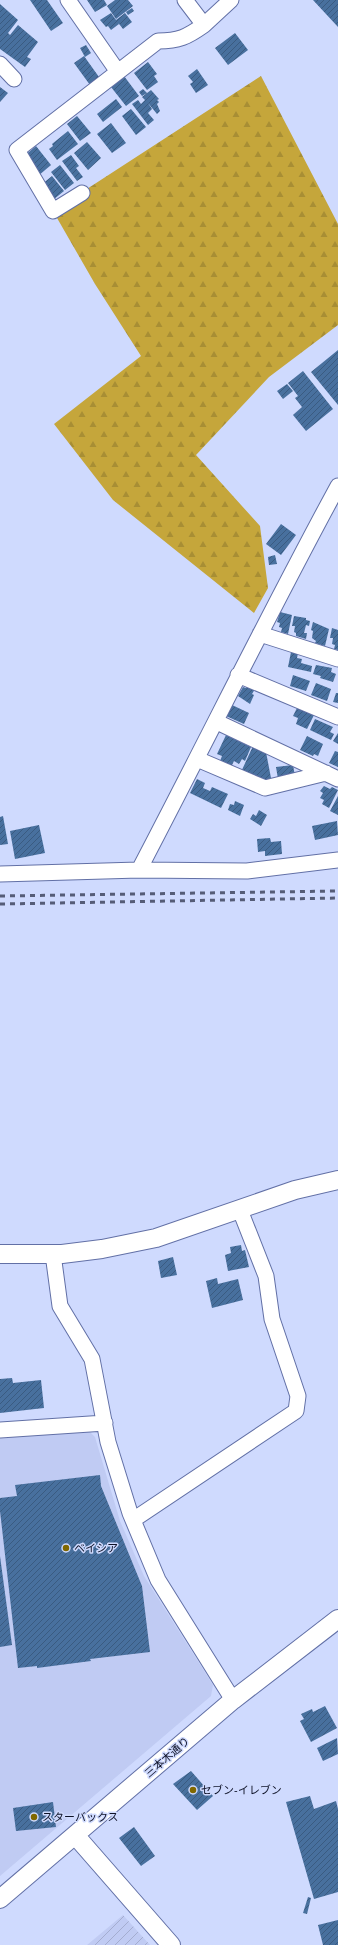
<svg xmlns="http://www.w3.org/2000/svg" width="338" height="1945" font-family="Arial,'Noto Sans JP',sans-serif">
<defs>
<pattern id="industrial-furrows" width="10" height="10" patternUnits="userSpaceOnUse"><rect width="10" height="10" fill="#c0cbf3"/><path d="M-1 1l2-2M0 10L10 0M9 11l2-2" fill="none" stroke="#a4add0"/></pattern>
<pattern id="forest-firs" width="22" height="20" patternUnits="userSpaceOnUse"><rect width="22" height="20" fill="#c5a63b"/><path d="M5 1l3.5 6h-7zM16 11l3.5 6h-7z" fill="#a88e34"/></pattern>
<pattern id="building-hatch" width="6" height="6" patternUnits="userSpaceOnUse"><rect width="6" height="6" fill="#48709e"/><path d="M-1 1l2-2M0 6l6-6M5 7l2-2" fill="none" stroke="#3a5b81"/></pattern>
</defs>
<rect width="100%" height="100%" fill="#cfdafe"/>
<!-- built -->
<path fill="#c0cbf3" d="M90,1432l5,5 25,84 24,55 69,109 -2,11 -211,180v-440z"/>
<!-- industrial -->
<path fill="url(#industrial-furrows)" d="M123,1915l27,30h-63z"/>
<!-- forest -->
<path fill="url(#forest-firs)" d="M261,76l77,148v101l-69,52 -73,78 64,71 8,62 -14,25 -141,-113 -59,-76 87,-68 -46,-72 -42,-73z"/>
<!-- building -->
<path fill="url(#building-hatch)" d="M30,0h17l16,23 -12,8z
M87,0h17l3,5 -12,7z
M115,0h13l5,6 -17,13 -9,-13z
M313,0h25v27z
M0,4l18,16 -10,13 2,2 8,-10 20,17 -11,15 4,2 -6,8 -25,-18z
M132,8l2,3 -6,4 -2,-3z
M111,13l8,11 -8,6 -3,-4 -2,1 -6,-7z
M125,13l7,9 -9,7 -7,-9z
M235,33l13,17 -20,15 -13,-17z
M86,45l5,8 -6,4 -5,-9z
M84,56l15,21 -9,8 -16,-22z
M148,62l9,12 -3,2 4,6 -11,8 -13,-17z
M197,69l11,16 -12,8 -6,-9 3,-2 -5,-6z
M124,76l15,20 -13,10 -15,-19z
M0,87l8,6 -8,9z
M143,89l4,4 -5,3 -3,-4z
M151,90l8,9 -2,1 2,2 -2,2 3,7 -3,3 -9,-11 4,6 -4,4 6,7 -6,5 -16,-21 6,-4 3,4 4,-4 -3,-3z
M116,99l6,8 -19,15 -6,-8z
M131,109l15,18 -10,8 -14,-19z
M77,116l14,17 -11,8 -13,-17z
M111,123l15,20 -14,10 -15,-19z
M68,131l10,13 -21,16 -8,-11 4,-3 -1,-2z
M87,142l14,16 -13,12 -14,-17z
M36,146l15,19 -13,11 -15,-19z
M71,155l8,11 -3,2 7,9 -6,4 -15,-20z
M60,165l14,18 -9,7 -14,-18z
M52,176l12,15 -11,9 -12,-15z
M338,350v55l-27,-33z
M303,371l30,38 -27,22 -13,-16 9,-8 -7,-9 3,-2 -10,-13z
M287,384l6,7 -10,8 -6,-8z
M281,524l15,11 -15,20 -15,-11z
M275,555l2,9 -8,1 -1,-8z
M280,612l12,3 -4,19 -7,-2 1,-4 -3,-1 1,-4 -3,-1z
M294,616l12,2v2l4,1 -1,5 -3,-1 -2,8h3l-1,6 -10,-3v-3l-2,-1 1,-6h-3z
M313,622l16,7 -4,17 -10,-3 1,-2 -4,-3 1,-7 -2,-1z
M332,628l6,2v20l-4,-1 1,-4 -3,-1 1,-6h-3z
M291,652l7,1 -1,5 5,1 -1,4 11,3 -1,6 -23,-5z
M316,665l16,3 -1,4 5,2 -3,8 -13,-4 1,-2 -8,-2z
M293,675l17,6 -4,10 -16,-5z
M316,683l15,6 -4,12 -16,-6z
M248,685l7,4 -3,5 2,1 -4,9 -12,-8 5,-9 3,1z
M336,693h2v10l-5,-1z
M232,705l17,8 -5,11 -18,-8z
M297,708l17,7 -7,14 -11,-5 2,-6 -5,-2z
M315,719l18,8 -3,5 4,2 -3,6 -21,-10z
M338,733v11l-5,-3z
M226,735l25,12 -6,14 -3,-2 -3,5 -5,-3 -3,6 -11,-6 2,-5 -5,-2z
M307,736l16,8 -5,12 -4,-2 -1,2 -13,-6z
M253,746l13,6 5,26 -3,6 -27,-12z
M335,751l3,1v15l-9,-4z
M293,765l2,11 -17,3 -2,-12z
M197,779l8,4 -2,5 7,3 2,-4 16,7 -7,14 -31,-15z
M324,786l6,3 2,-2 6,3 -9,18 -7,-4 2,-4 -4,-2 3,-5 -3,-2z
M338,796v19l-8,-4z
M235,801l9,4 -4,11 -12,-6 2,-6 4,1z
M259,810l8,5 -6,11 -11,-7 3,-5 3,2z
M3,816l5,28 -8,1v-28z
M337,821l1,14 -23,5 -3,-14z
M39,825l6,28 -30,6 -5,-28z
M270,838l1,4 10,-1 1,13 -17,2v-5l-7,1 -1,-13z
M241,1245l1,6 3,-1 4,17 -21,4 -3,-16 6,-2 -1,-6z
M173,1257l4,18 -16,3 -3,-17z
M217,1278l1,6 20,-5 5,21 -31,8 -6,-27z
M12,1378l1,5 28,-3 3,28 -44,5v-34z
M100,1475l1,11 41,100 8,66 -60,7 1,2 -54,7v-2l-19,2 -18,-157v-13l17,-2 -2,-11z
M0,1556l12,89 -12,2z
M325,1706l12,22 -26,14 -11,-21 4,-2 -3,-5 11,-5 1,3z
M337,1738l1,16 -15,7 -6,-13z
M191,1771l22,25 -16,14 -24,-26z
M310,1796l4,13 22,-8 2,8v83l-24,7 -28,-97z
M53,1802l3,25 -40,4 -3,-23z
M134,1827l21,29 -14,10 -22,-28z
M308,1897l3,1 -4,16 -4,-1z
M338,1920v25h-15l-5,-20z"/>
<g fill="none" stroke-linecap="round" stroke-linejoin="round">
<!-- minor casing -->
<g stroke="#6270a6" stroke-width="17">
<path id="minor" d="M68,0l50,72
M185,0l19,25 27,-25
M0,64l14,15
M82,193l-29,18 -36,-61 141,-109c21,0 29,-4 46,-16
M260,634l78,25
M238,675l100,42
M217,722l121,57
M197,759l68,29 61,-15
M139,870c67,-128 130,-257 199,-384
M0,874l139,-4 108,1 91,-11
M53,1254l7,52 32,53 16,83 22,71 28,67 75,120
M0,1430l105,-7
M133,1520l163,-109 2,-15 -26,-77 -6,-43 -26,-66"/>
</g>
<!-- tertiary casing -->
<g stroke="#6270a6" stroke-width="20">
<path id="tertiary" d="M0,1254h62l40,-5 54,-11 139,-48 43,-10
M75,1835l96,110
M0,1899l233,-199 105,-81"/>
</g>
<!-- minor -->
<use href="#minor" stroke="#fff" stroke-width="15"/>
<!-- tertiary -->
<use href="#tertiary" stroke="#fff" stroke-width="18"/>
<!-- rail -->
<path stroke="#555c77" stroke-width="3" stroke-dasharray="5 5" stroke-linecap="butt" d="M0,896l338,-5
M0,904l338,-6"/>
</g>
<!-- markers -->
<g fill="#806800" stroke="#cfdafe" stroke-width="1.5">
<circle cx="66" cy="1548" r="4"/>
<circle cx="193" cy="1790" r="4"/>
<circle cx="34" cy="1817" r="4"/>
</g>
<g text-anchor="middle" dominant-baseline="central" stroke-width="3" stroke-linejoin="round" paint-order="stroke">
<!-- poi labels -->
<g font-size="11" fill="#0e1227" stroke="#cfdafe" text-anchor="start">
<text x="74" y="1548">ベイシア</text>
<text x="201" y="1790">セブン-イレブン</text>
<text x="42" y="1817">スターバックス</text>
</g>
<!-- street labels -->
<g font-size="11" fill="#0e1227" stroke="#cfdafe">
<text transform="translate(167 1757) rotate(-41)">三本木通り</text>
</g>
</g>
</svg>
